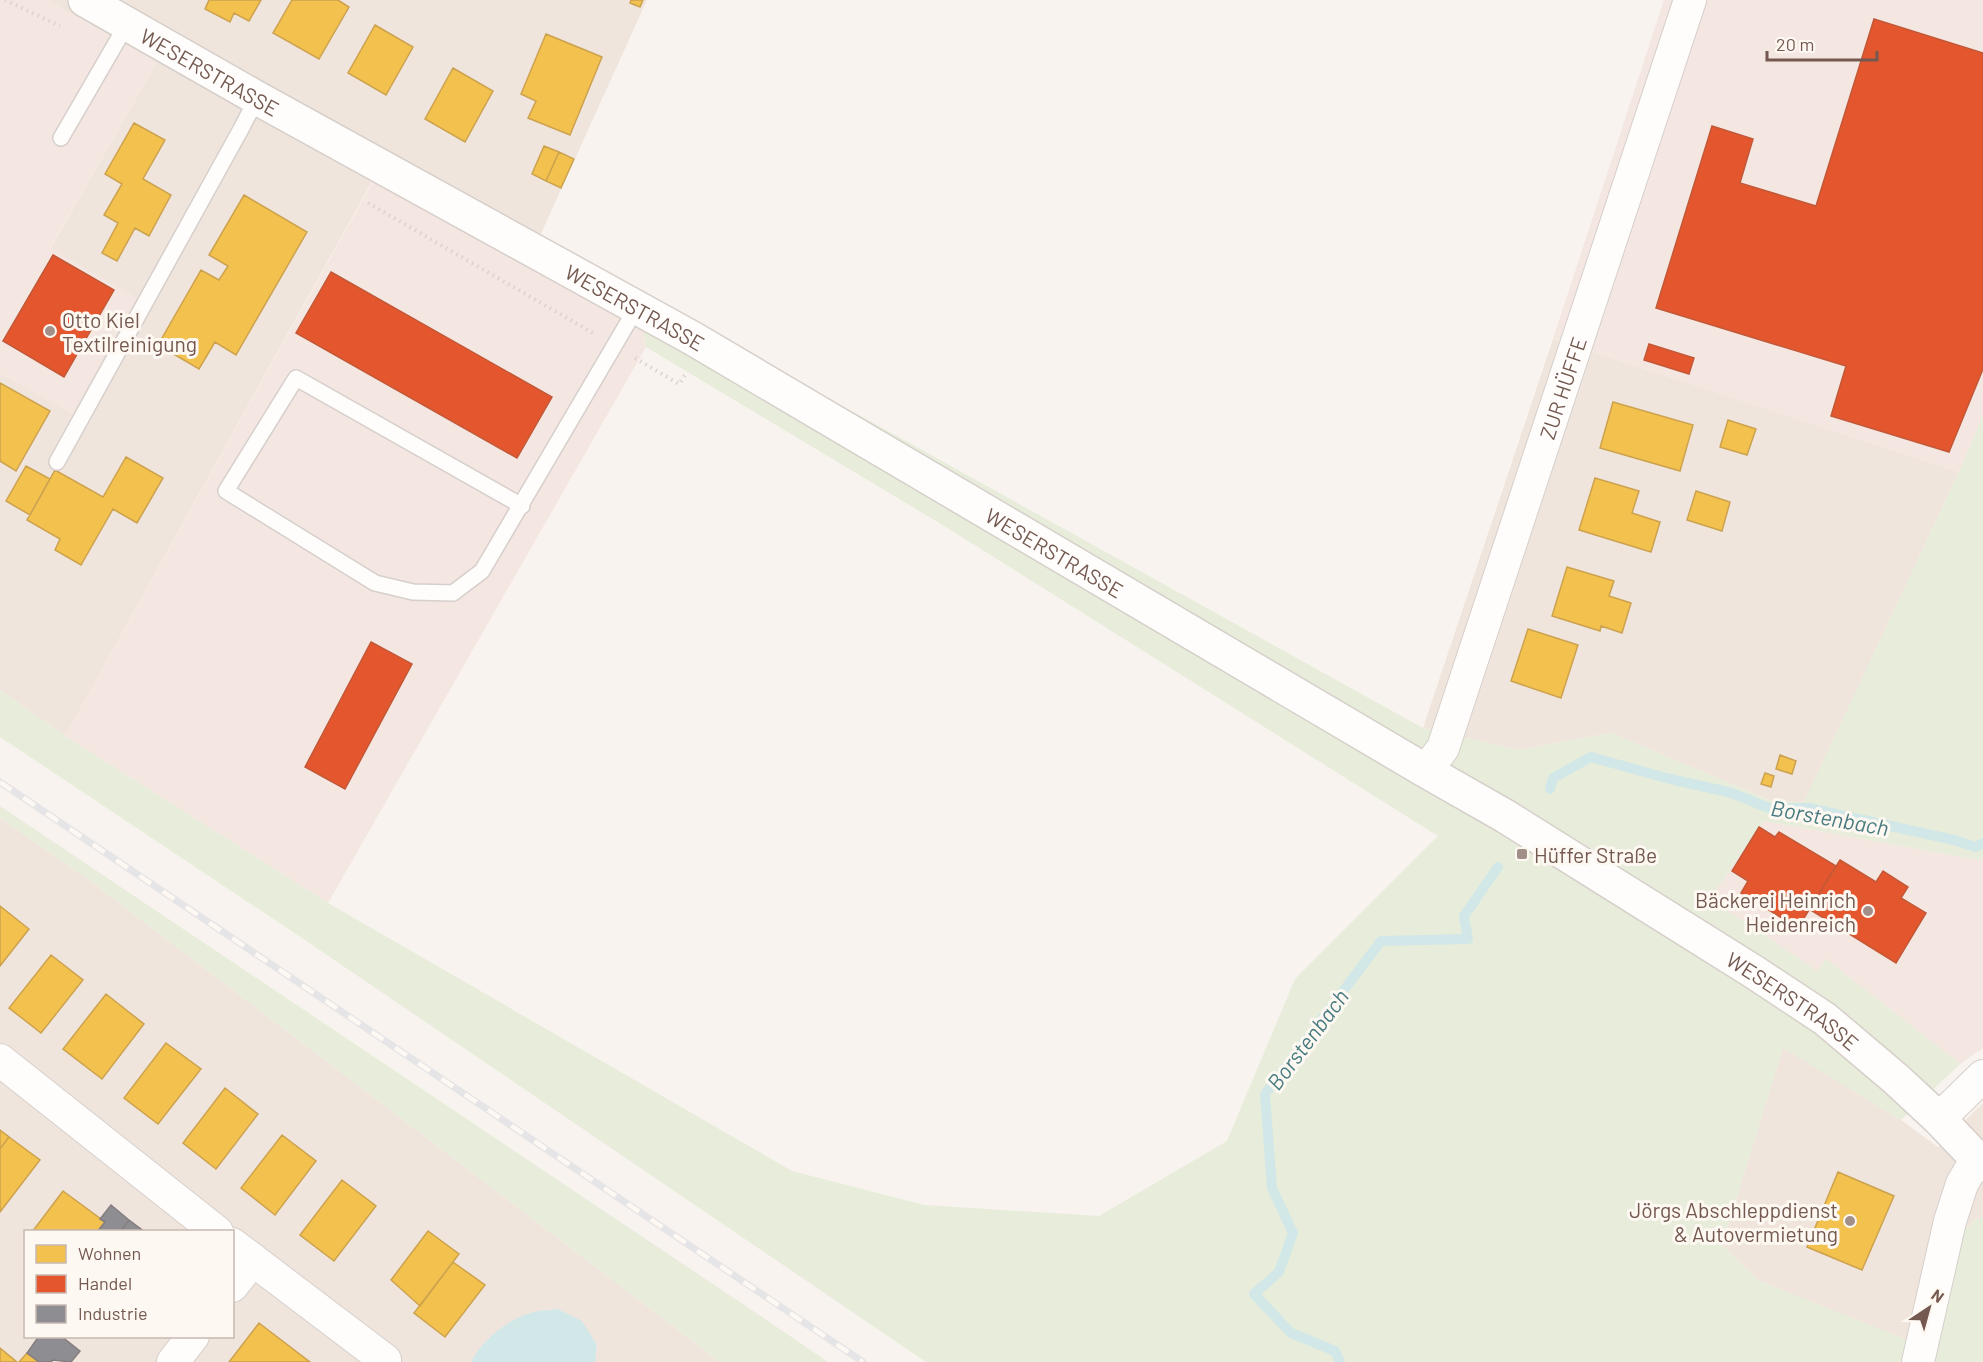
<svg xmlns="http://www.w3.org/2000/svg" width="1983" height="1362" font-family="Barlow,sans-serif">
<rect width="100%" height="100%" fill="#f8f3ee"/>
<!-- residential -->
<path fill="#f0e5dd" fill-rule="evenodd" d="M47,0h600l-108,238 -153,-82 -321,580 -65,-46v-317l72,40 64,-115 -86,-49 107,-187z
M1553,339l406,133 -155,331 -32,-2 -161,-68 -93,17 -95,-22z
M0,818l88,61 632,483h-125l2,-17 -15,-23 -24,-13 -69,29 -18,24h-471zM26,1232h206v104h-206z
M1783,1047l118,73 37,27 45,-44v114l-7,2 -16,16 -23,118 -178,-72 -37,-36z"/>
<!-- commercial -->
<path fill="#f4e6e0" d="M0,0h47l110,62 -107,186 86,50 -64,116 -72,-41z
M1664,0h319v416l-24,56 -406,-133z
M387,156l250,136 9,55 -318,556 -263,-167z
M1764,821l214,39 5,-2v190l-23,16 -134,-105 -9,13 -107,-73z"/>
<!-- green -->
<path fill="#e7edda" d="M637,292l786,436 95,22 93,-17 161,68 32,1 155,-330 24,-56v442l-5,2 -214,-39 -54,78 107,72 9,-12 134,105 -59,56 -118,-72 -61,197 37,36 178,71 23,-117 16,-16 7,-2v145h-1057l-627,-426 -299,-199v-47l65,46 263,167 464,268 132,34 175,11 128,-75 68,-162 143,-143 -497,-312 -295,-177z
M0,806l765,513 63,43h-108l-632,-483 -88,-61z"/>
<!-- water -->
<path fill="#d2e7e7" d="M558,1309l24,12 15,24 -2,17h-124c12,-24 42,-47 68,-51 6,-1 13,-1 19,-2z"/>
<!-- homes -->
<path fill="#f2c14e" stroke="#cca24f" stroke-width="1.5" d="M209,0h52l-12,21 -15,-8 -4,9 -25,-13z
M292,0h46l11,7 -30,52 -46,-26z
M631,0h12l-3,7 -10,-4z
M375,25l38,22 -27,48 -38,-22z
M546,34l56,23 -32,78 -42,-17 8,-17 -15,-7z
M453,68l40,23 -28,51 -40,-23z
M134,123l31,17 -22,39 28,16 -22,41 -14,-8 -18,33 -15,-8 16,-30 -14,-8 18,-31 -17,-10z
M544,146l15,6 -13,29 -14,-7z
M559,152l15,7 -13,29 -15,-7z
M244,195l63,37 -71,123 -21,-13 -16,27 -41,-24 43,-75 18,10 9,-14 -19,-11z
M0,383l50,28 -34,60 -16,-10z
M1613,402l80,23 -13,46 -80,-23z
M1728,420l28,9 -9,26 -27,-8z
M126,457l37,21 -26,45 -24,-14 -32,56 -26,-15 5,-11 -33,-19 28,-50 48,27z
M26,466l24,13 -20,36 -24,-14z
M1595,478l44,13 -7,22 28,9 -9,30 -72,-22z
M1696,491l34,11 -8,29 -35,-11z
M1567,567l47,14 -5,15 22,7 -9,30 -21,-7 -1,5 -48,-15z
M1528,629l50,16 -17,53 -50,-17z
M1780,755l16,6 -4,13 -16,-5z
M1765,773l9,3 -3,11 -10,-3z
M0,906l29,23 -29,37z
M51,955l32,25 -42,53 -32,-25z
M106,994l38,30 -42,55 -39,-30z
M166,1043l35,26 -43,55 -34,-26z
M225,1088l33,26 -42,55 -33,-26z
M0,1130l9,7 -9,12z
M282,1135l34,26 -41,54 -34,-27z
M9,1137l31,23 -40,52v-63z
M1838,1172l56,24 -32,74 -55,-23z
M342,1180l34,26 -42,55 -34,-26z
M63,1191l42,31 -8,10h-65z
M428,1231l31,23 -39,52 -29,-26z
M453,1262l32,23 -40,52 -31,-24z
M259,1323l51,39h-81z
M0,1348l17,14h-17z
M27,1353l12,9h-20z"/>
<!-- shops -->
<path fill="#e4572e" stroke="#c25838" stroke-width="1.5" d="M1874,19l109,34v316l-34,83 -118,-36 15,-50 -190,-58 56,-182 41,13 -13,44 76,23z
M53,255l61,35 -50,87 -61,-36z
M331,272l221,125 -35,61 -221,-125z
M1649,344l45,14 -5,16 -45,-14z
M371,642l41,22 -67,125 -40,-22z
M1759,827l16,10 4,-5 57,34 -38,62 -57,-35 7,-12 -16,-10z
M1840,860l36,22 7,-11 25,16 -7,11 25,15 -30,50 -87,-54z"/>
<!-- industry -->
<path fill="#8d8d92" stroke="#867d7e" stroke-width="1.5" d="M111,1205l18,15 -9,12h-23l8,-10 -5,-3z
M129,1220l16,12h-25z
M39,1336h22l19,15 -9,11 -18,-2 -2,2h-12l-12,-9z"/>
<g fill="none" stroke-linecap="round" stroke-linejoin="round">
<!-- stream -->
<path stroke="#d2e7e7" stroke-width="10" d="M1550,789l3,-11 38,-21 75,21 66,15 37,15h40l145,32 22,7 7,-4
M1340,1362l-5,-11 -44,-18 -37,-39 25,-22 14,-39 -21,-45 -7,-94 116,-153 87,-2 -4,-23 34,-49"/>
<!-- lane casing -->
<g stroke="#d6cfcb" stroke-width="18">
<path id="lane" d="M61,138l66,-114
M57,462l184,-333 16,-31
M522,506l-226,-128 -70,113 149,92 38,9 40,1 29,-22 155,-264"/>
</g>
<!-- street casing -->
<g stroke="#d6cfcb" stroke-width="34">
<g id="street">
<path id="s1" d="M1426,771l17,-23 247,-748"/>
<path d="M0,1060l217,172"/>
<path d="M1939,1119l44,-43"/>
<path d="M232,1244l153,116"/>
<path d="M232,1286l21,-26"/>
<path d="M173,1362l20,-26"/>
<path d="M1918,1362l32,-141 12,-37 15,-26"/>
</g>
</g>
<!-- secondary casing -->
<g stroke="#d7cfca" stroke-width="36">
<g id="secondary">
<path id="s2" d="M85,0l172,98 435,240 734,433 79,45 249,156 71,47 71,60 43,40 44,46"/>
</g>
</g>
<!-- path -->
<path stroke="#dad3d0" stroke-width="4" stroke-dasharray="1.5 4.5" stroke-linecap="butt" d="M5,0l55,26
M368,203l225,130
M635,358l44,26 6,-9"/>
<!-- lane -->
<use href="#lane" stroke="#fefdfc" stroke-width="15"/>
<!-- street -->
<use href="#street" stroke="#fefdfc" stroke-width="32"/>
<!-- secondary -->
<use href="#secondary" stroke="#fefdfc" stroke-width="33"/>
<!-- rail casing -->
<g stroke="#e5e4e6" stroke-width="7">
<path id="rail" d="M0,782l863,580"/>
</g>
<!-- rail -->
<use href="#rail" stroke="#fef8f2" stroke-width="4.5" stroke-dasharray="14" stroke-linecap="butt"/>
</g>
<!-- markers -->
<g fill="#a28f87" stroke="#fef8f2" stroke-width="2">
<circle cx="50" cy="331" r="6"/>
<rect x="1516" y="848" width="12" height="12" rx="3"/>
<circle cx="1868" cy="911" r="6"/>
<circle cx="1850" cy="1221" r="6"/>
</g>
<g text-anchor="middle" dominant-baseline="central" stroke-width="6" stroke-linejoin="round" paint-order="stroke">
<!-- street labels -->
<g font-size="21" fill="#745950" stroke="#fef8f2">
<text stroke="none"><textPath href="#s2" startOffset="144">WESERSTRASSE</textPath></text>
<text stroke="none"><textPath href="#s2" startOffset="630">WESERSTRASSE</textPath></text>
<text stroke="none"><textPath href="#s1" startOffset="408">ZUR HÜFFE</textPath></text>
<text stroke="none"><textPath href="#s2" startOffset="1116">WESERSTRASSE</textPath></text>
<text stroke="none"><textPath href="#s2" startOffset="1980">WESERSTRASSE</textPath></text>
</g>
<!-- poi labels -->
<g font-size="21" fill="#745950" stroke="#fef8f2" text-anchor="start">
<text x="62" y="319">Otto Kiel<tspan x="62" dy="24">Textilreinigung</tspan></text>
<text x="1534" y="854">Hüffer Straße</text>
<text x="1856" y="899" text-anchor="end">Bäckerei Heinrich<tspan x="1856" dy="24">Heidenreich</tspan></text>
<text x="1838" y="1209" text-anchor="end">Jörgs Abschleppdienst<tspan x="1838" dy="24">&amp; Autovermietung</tspan></text>
</g>
<!-- water labels -->
<g font-size="22" font-style="italic" fill="#477b7f" stroke="#fef8f2">
<text transform="translate(1830 817) rotate(10)">Borstenbach</text>
<text transform="translate(1307 1039) rotate(-53)">Borstenbach</text>
</g>
</g>
<!-- legend -->
<rect x="24" y="1230" width="210" height="108" fill="#fef8f2" stroke="#c7b8b1" stroke-width="1.5"/>
<rect x="36" y="1245" width="30" height="18" fill="#f2c14e" stroke="#c7b8b1" stroke-width="1.5"/>
<text x="78" y="1260" font-size="18" fill="#745950">Wohnen</text>
<rect x="36" y="1275" width="30" height="18" fill="#e4572e" stroke="#c7b8b1" stroke-width="1.5"/>
<text x="78" y="1290" font-size="18" fill="#745950">Handel</text>
<rect x="36" y="1305" width="30" height="18" fill="#8d8d92" stroke="#c7b8b1" stroke-width="1.5"/>
<text x="78" y="1320" font-size="18" fill="#745950">Industrie</text>
<!-- north arrow -->
<g transform="translate(1929 1308) rotate(36)" stroke="#fef8f2" stroke-width="4.5" paint-order="stroke">
<path d="M0-4.5L10 22L0 15L-10 22Z" fill="#745950"/>
<text y="-9" font-size="16" font-weight="bold" text-anchor="middle" fill="#745950">N</text>
</g>
<!-- scale -->
<path d="M1767 51v9h110v-9" fill="none" stroke="#745950" stroke-width="3"/>
<text x="1776" y="51" font-size="18" fill="#745950" stroke="#fef8f2" stroke-width="4.5" paint-order="stroke">20 m</text>
</svg>
